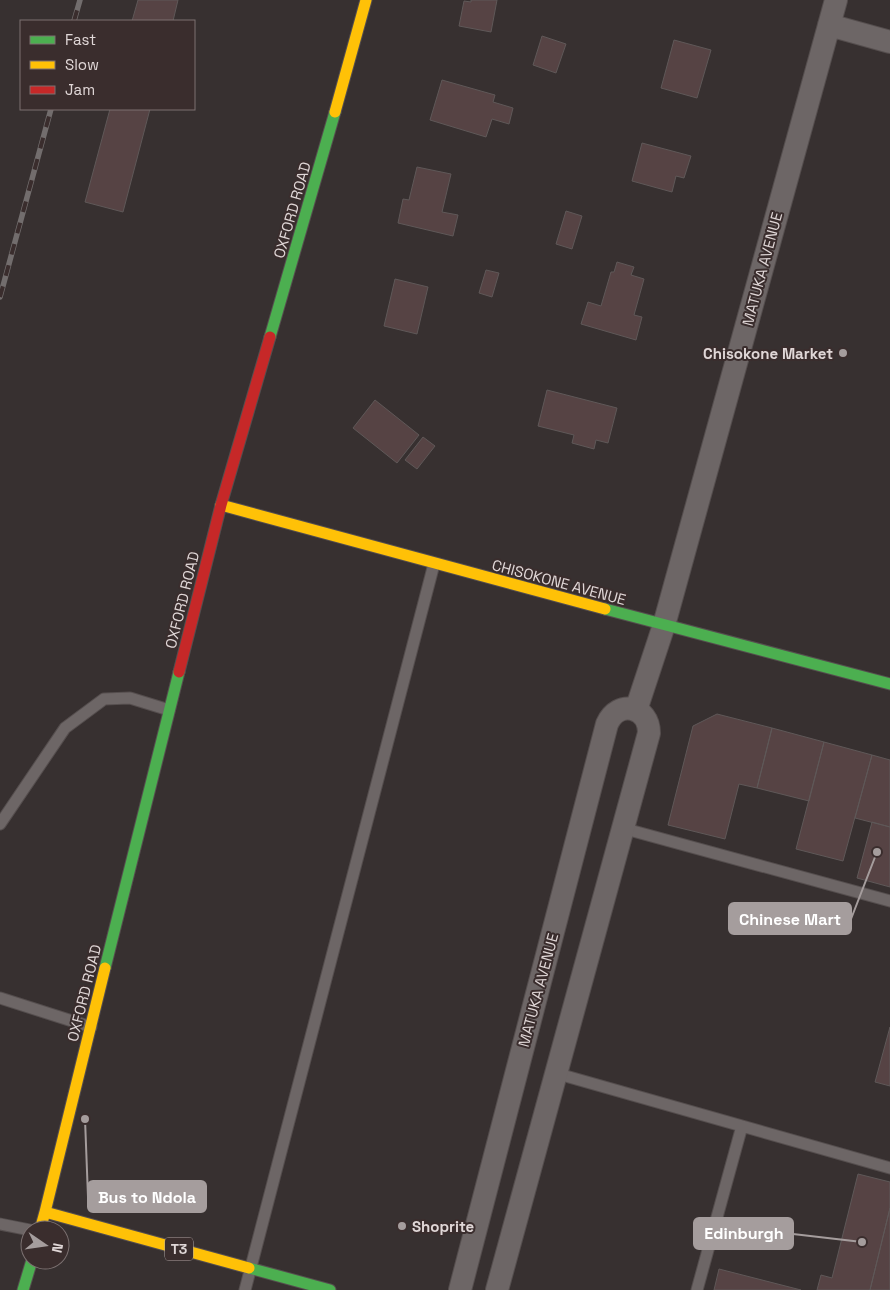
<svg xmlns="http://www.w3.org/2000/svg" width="890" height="1290" font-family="'Space Grotesk',sans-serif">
<rect width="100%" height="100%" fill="#373030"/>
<!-- building -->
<path fill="#564344" stroke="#5f5858" d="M138,0h40l-5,21h-41z
M471,0h26l-6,32 -32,-6 5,-25 7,1z
M542,36l24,8 -10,29 -23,-8z
M674,40l37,10 -14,48 -36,-10z
M442,80l53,15 -2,7 20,6 -4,16 -17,-5 -6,18 -56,-17z
M110,109h40l-27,103 -38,-10z
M642,143l49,13 -7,22 -8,-2 -4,16 -40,-11z
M417,167l34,7 -9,38 16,3 -5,21 -55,-13 5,-24 6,1z
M566,211l16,5 -10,33 -16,-5z
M617,262l17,5 -3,8 13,4 -10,36 8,2 -6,23 -55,-16 7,-22 13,4 10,-34h3z
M486,270l13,3 -7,24 -13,-4z
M395,279l33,8 -11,47 -33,-8z
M547,390l70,18 -9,35 -12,-3 -2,9 -22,-6 2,-8 -36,-9z
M375,400l44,35 -22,28 -44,-35z
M423,437l12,9 -18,23 -12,-9z
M717,714l55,14 -15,60 -18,-4 -14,55 -57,-14 25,-99z
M772,728l52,14 -15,59 -52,-13z
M824,742l48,13 -29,106 -47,-12z
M872,755l18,5v67l-35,-9z
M872,822l18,5v60l-33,-9z
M890,1027v59l-15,-4z
M858,1174l32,8v26l-20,82h-53l4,-15 11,3z
M890,1208v82h-20z
M719,1269l82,21h-87z"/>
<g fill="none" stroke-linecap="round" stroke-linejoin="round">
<!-- lane casing -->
<g stroke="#554e4e" stroke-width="13">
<path id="lane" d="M0,824l65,-96 39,-29 26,-1 39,12
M622,828l268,73
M0,998l91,29
M555,1073l335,95
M0,1224l30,6
M245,1290l189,-726
M697,1290l45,-164"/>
</g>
<!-- street casing -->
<g stroke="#554e4e" stroke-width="24">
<path id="street" d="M829,25l61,17
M636,710l28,-85 172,-625
M460,1290l147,-566c11,-25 42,-18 42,9l-152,557"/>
</g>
<!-- fast casing -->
<g stroke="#554e4e" stroke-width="13">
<path id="fast" d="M270,337l65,-225
M605,609l285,75
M105,968l74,-296
M249,1268l81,22
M23,1290l9,-30"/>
</g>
<!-- slow casing -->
<g stroke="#554e4e" stroke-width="13">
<path id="slow" d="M335,112l31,-112
M221,505l384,104
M45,1212l60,-244
M40,1230l5,-18 204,56"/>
</g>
<!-- jam casing -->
<g stroke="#554e4e" stroke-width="13">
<path id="jam" d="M179,672l42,-167 49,-168"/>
</g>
<!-- lane -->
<use href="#lane" stroke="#6d6666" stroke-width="11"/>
<!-- street -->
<use href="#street" stroke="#6d6666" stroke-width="22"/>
<!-- fast -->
<use href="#fast" stroke="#4caf50" stroke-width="11"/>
<!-- slow -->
<use href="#slow" stroke="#ffc107" stroke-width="11"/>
<!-- jam -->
<use href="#jam" stroke="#c62828" stroke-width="11"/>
<!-- rail casing -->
<g stroke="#726d6d" stroke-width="5.5">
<path id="rail" d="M74,21l6,-21
M0,297l51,-188"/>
</g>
<!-- rail -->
<use href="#rail" stroke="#3a2d2d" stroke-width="4" stroke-dasharray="11" stroke-linecap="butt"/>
</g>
<!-- markers -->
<g fill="#a59d9d" stroke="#3a2d2d" stroke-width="2">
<circle cx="843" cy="353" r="5"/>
<circle cx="402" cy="1226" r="5"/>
</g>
<g text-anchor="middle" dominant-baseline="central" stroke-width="4" stroke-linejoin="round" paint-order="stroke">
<!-- shield labels -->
<rect fill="#3a2d2d" stroke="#aea4a4" stroke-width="1" x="165" y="1237.5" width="28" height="23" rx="4"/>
<g font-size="14" font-weight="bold" fill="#e0d7d7">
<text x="179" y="1249">T3</text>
</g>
<!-- street labels -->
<g font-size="15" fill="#e0d7d7" stroke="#3a2d2d">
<text transform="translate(292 210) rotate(-74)">OXFORD ROAD</text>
<text transform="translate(762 269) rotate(-75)">MATUKA AVENUE</text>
<text transform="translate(559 582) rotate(15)">CHISOKONE AVENUE</text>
<text transform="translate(182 600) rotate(-76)">OXFORD ROAD</text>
<text transform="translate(538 990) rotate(-75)">MATUKA AVENUE</text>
<text transform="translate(84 993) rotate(-76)">OXFORD ROAD</text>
</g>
<!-- poi labels -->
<g font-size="15" font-weight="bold" fill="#e0d7d7" stroke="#3a2d2d" text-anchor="end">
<text x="833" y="353">Chisokone Market</text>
<text x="412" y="1226" text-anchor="start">Shoprite</text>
</g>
</g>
<!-- callouts -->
<path fill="none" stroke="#a59d9d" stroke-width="2" d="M877 852L851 919M85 1119L88 1197M862 1242L793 1234"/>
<g fill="#a59d9d" stroke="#3a2d2d" stroke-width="2">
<circle cx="877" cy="852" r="5"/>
<circle cx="85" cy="1119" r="5"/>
<circle cx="862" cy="1242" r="5"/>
</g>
<g fill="#a59d9d" stroke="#a59d9d" stroke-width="2">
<rect x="729" y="903" width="122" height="31" rx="5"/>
<rect x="88" y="1181" width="118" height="31" rx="5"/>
<rect x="694" y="1218" width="99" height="31" rx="5"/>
</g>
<g font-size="16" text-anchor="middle" font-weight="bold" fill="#fff">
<text x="790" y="925">Chinese Mart</text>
<text x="147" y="1203">Bus to Ndola</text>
<text x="744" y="1239">Edinburgh</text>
</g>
<!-- legend -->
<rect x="20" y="20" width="175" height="90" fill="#3a2d2d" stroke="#7c7171"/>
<rect x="30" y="36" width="25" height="8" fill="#4caf50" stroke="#7c7171"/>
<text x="65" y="45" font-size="15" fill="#e0d7d7">Fast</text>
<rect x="30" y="61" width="25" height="8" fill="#ffc107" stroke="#7c7171"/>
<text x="65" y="70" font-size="15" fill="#e0d7d7">Slow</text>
<rect x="30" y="86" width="25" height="8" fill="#c62828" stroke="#7c7171"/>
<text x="65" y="95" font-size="15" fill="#e0d7d7">Jam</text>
<!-- north arrow -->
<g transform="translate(45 1245) rotate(103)"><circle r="24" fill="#3a2d2d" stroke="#7c7171"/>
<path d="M0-4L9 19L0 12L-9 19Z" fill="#a59d9d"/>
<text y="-8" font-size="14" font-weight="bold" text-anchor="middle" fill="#e0d7d7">N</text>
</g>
</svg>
